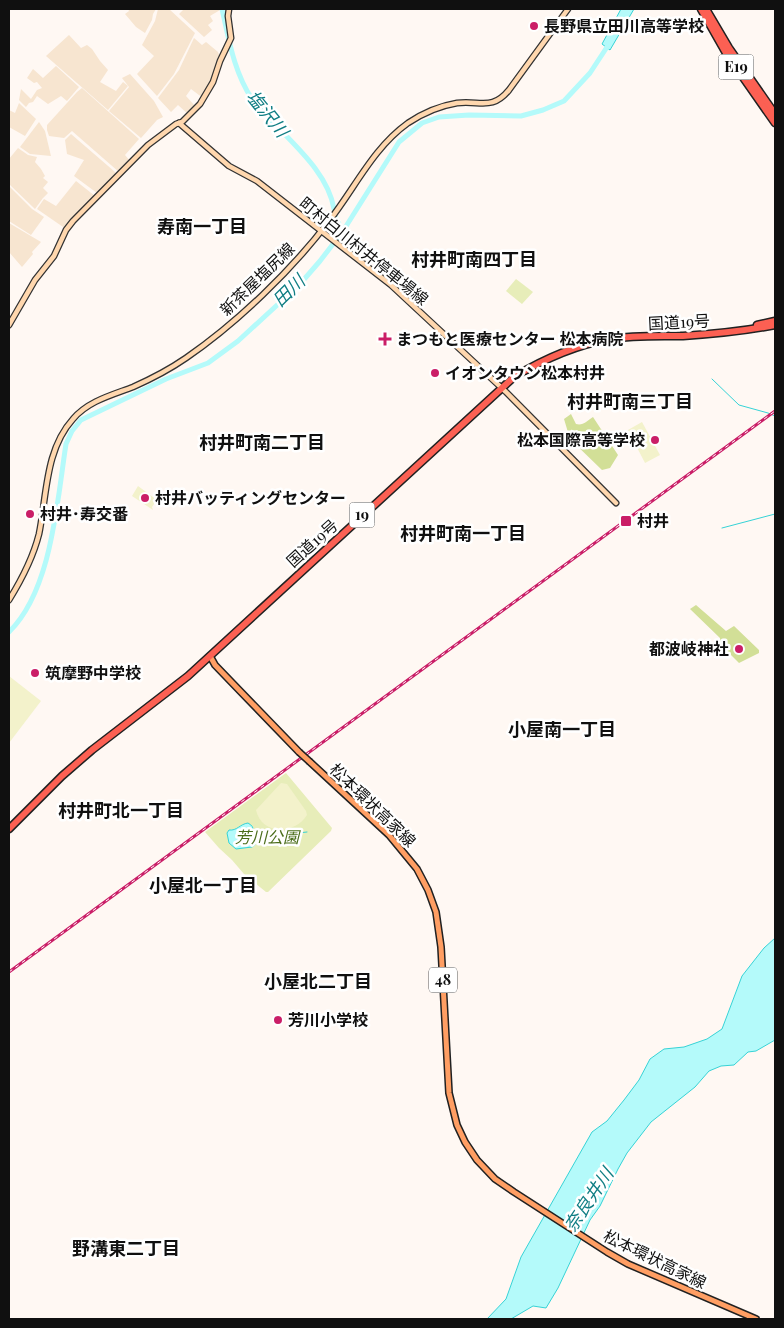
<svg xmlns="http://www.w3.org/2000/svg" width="784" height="1328" font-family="'Playfair Display','Noto Sans JP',serif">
<rect width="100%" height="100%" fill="#fff8f3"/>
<g fill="#f7e5d0">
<path d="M128 9H156L153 14 152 20 145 33 136 27 125 14 129 11Z"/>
<path d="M158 9H169L195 33 174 74 157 96 137 74 154 56 142 45 155 21Z"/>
<path d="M184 9H220V10L210 16 213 21 208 25 212 30 204 37 179 14Z"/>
<path d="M69 35 81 48 87 45 92 49 100 61 108 70 100 82 116 91 123 82 128 86 108 110 46 56Z"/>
<path d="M194 38 202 45 206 42 218 52 220 57 211 83 203 98 191 89 186 96 195 106 188 114 178 105 171 112 158 98 179 70Z"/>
<path d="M56 66 79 87 67 101 61 96 48 104 37 96 33 102 29 103 26 107 19 100 21 89 31 99 37 90 42 88 37 82 34 83 27 78 33 69 43 78Z"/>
<path d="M130 74 154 101 163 117 157 120 141 138 109 111 129 87 122 78Z"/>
<path d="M82 88 139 139 125 155 130 161 119 172 72 131 64 138 49 136 47 130V125L77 92Z"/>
<path d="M19 103 36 119 25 136 9 127V110L15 113Z"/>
<path d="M39 122 45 131 51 156 30 154 20 147Z"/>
<path d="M71 134 115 172 116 174 97 193 74 176 84 160 67 154 65 140Z"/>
<path d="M18 148 28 155 37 157 35 162 41 169 45 176 43 178 48 182 43 188 48 193 43 198 27 183 43 198 35 209 9 184V159Z"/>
<path d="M76 181 95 196 66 229 37 209 44 199 56 206Z"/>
<path d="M9 186 32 209 44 217 31 235 9 221Z"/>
<path d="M9 223 41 242 32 252 33 254 22 267 9 252Z"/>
</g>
<g fill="#e7edb9">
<path d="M516 279 533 292 522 304 506 291Z"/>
<path d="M286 773 332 828 331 831 268 892H266L244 874 232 860 219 848 205 832Z"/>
</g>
<g fill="#d2df97">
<path d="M571 414 576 424C583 426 587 421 593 417L618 455 610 468 602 470 570 439 564 419Z"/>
<path d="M696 605 726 631 734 626 759 650V653L739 663 720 644V638L690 609Z"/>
</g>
<g fill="#f3f2cb">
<path d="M642 422 660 455 645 463 628 430Z"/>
<path d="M138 486 157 500 152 507 153 510 132 496Z"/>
<path d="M9 676 41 701 9 743Z"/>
<path d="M281 783 287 784 306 811 307 815C295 835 261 835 256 810Z"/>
</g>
<g fill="#b4fafa" stroke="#36d3d6">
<path d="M621 9H634L610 50 602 44Z"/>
<path d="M248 823C257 828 251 832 253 838 253 841 255 842 255 845L252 847 236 849 229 843 227 833 229 830C237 831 240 824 248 823Z"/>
<path d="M775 938V1040L756 1051 748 1052 734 1065 721 1066 709 1071 695 1087 651 1122 627 1153 618 1169 600 1206 590 1220 558 1288 546 1308 533 1306 511 1319H487L506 1299 521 1257 592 1132 607 1121 624 1100 639 1080 650 1059 664 1049 684 1047 707 1039 722 1029 742 976 764 948Z"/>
</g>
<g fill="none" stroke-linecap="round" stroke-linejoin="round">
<g stroke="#36d3d6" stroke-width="1">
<path d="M712 379 739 405 768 413 775 416"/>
<path d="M722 528 775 514"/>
<path d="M253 838 307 832"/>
</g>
<g stroke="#b4fafa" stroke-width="5">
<path d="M222 9C229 40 234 72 252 99 257 107 264 113 270 119 294 145 328 173 334 209"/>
<path d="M335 217 343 231"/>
<path d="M9 632C52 590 57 501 66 444L72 431 81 420 166 379 208 363 238 341 300 284 320 261 343 231 399 142 422 123 439 117 469 115 521 116 543 110 564 101 590 73 609 44"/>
</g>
<defs>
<g id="secondary">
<path d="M179 123 229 166 257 181 391 285 506 392 616 503"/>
<path d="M9 325 35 280 54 256 66 230 73 221 148 145 176 124 182 122 200 104 213 82 220 61 231 38 228 16 229 9"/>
<path d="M9 600C22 579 33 558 39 534 47 495 45 450 73 419 88 401 112 395 133 387 151 379 170 369 186 358 237 323 292 270 329 221 355 188 373 148 408 123 423 113 439 106 457 103 480 100 492 111 509 90L568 9"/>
</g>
<g id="primary">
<path d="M210 656 215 665 241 692 299 752"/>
<path d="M310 762 389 835 417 869 428 890 436 912 441 947 449 1093 457 1125 465 1142 477 1160 495 1179 514 1192 607 1252 628 1264 756 1319"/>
</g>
<g id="highway">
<path d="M701 9 726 53 775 123"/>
<path d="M706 9 729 48 775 114"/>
<path d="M757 325 775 321"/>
<path d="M9 829 62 776 92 750 188 676 514 377C544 359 575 345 610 339 634 335 659 336 683 336 714 334 745 331 775 325"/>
</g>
</defs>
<use href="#secondary" stroke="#323232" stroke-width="7"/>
<use href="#primary" stroke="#212121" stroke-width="8"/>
<use href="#highway" stroke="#212121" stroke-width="9"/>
<use href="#secondary" stroke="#ffd7ae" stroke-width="4.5"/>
<use href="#primary" stroke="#ff9e63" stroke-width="5"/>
<use href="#highway" stroke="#fc6053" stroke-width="6"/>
<defs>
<path id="rail" d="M9 972 775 411"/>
</defs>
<use href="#rail" stroke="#ca1e67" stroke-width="3"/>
<use href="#rail" stroke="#fff" stroke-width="1" stroke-dasharray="4" stroke-linecap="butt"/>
<defs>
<path id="primary-bridge" d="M299 752 310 762"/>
</defs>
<use href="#primary-bridge" stroke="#212121" stroke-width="8" stroke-linecap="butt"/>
<use href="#primary-bridge" stroke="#ff9e63" stroke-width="5"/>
</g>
<g fill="#ca1e67" stroke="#fff" stroke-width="2">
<circle cx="534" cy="26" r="5"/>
<path d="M382.5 331.5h5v5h5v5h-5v5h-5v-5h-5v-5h5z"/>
<circle cx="435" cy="373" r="5"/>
<circle cx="655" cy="440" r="5"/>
<circle cx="145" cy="498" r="5"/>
<circle cx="30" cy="514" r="5"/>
<rect x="620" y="515" width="12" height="12" rx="2.5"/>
<circle cx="739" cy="649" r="5"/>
<circle cx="35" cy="673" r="5"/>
<circle cx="278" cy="1020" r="5"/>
</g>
<g text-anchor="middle" stroke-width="5" stroke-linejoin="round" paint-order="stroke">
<g fill="#fff" stroke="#585858" stroke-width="1">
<rect x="718.5" y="54.5" width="35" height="25" rx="4"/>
<rect x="349.5" y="502.5" width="25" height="25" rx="4"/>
<rect x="429" y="967.5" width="28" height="25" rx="4"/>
</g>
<g font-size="15" font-weight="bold" fill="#101010">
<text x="736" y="72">E19</text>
<text x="362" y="520">19</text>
<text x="443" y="985">48</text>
</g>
<g font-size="16" font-weight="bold" fill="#101010" stroke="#fff" text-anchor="start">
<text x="544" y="32">長野県立田川高等学校</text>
<text x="396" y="345">まつもと医療センター 松本病院</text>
<text x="445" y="379">イオンタウン松本村井</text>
<text x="645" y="446" text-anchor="end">松本国際高等学校</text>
<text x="155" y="504">村井バッティングセンター</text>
<text x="40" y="520">村井･寿交番</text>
<text x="637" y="527">村井</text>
<text x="729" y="655" text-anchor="end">都波岐神社</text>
<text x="45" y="679">筑摩野中学校</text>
<text x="288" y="1026">芳川小学校</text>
</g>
<g font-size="16" fill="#101010" stroke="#fff">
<text transform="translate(364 251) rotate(39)" y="6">町村白川村井停車場線</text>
<text transform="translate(257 279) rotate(-44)" y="6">新茶屋塩尻線</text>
<text transform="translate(679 322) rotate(-3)" y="6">国道19号</text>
<text transform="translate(312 543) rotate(-42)" y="6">国道19号</text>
<text transform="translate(373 805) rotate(44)" y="6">松本環状高家線</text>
<text transform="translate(655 1259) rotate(26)" y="6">松本環状高家線</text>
</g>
<g font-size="16" font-style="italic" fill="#4b6d1b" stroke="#fff">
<text x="267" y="843">芳川公園</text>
</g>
<g font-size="18" font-style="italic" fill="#107e84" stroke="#fff">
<text transform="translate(267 114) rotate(51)" y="6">塩沢川</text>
<text transform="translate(289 291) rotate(-44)" y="6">田川</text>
<text transform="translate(589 1200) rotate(-56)" y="6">奈良井川</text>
</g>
<g font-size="18" font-weight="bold" fill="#101010" stroke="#fff">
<text x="202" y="233">寿南一丁目</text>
<text x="474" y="266">村井町南四丁目</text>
<text x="630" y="408">村井町南三丁目</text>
<text x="262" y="449">村井町南二丁目</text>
<text x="463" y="540">村井町南一丁目</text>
<text x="562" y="736">小屋南一丁目</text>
<text x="121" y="817">村井町北一丁目</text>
<text x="203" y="892">小屋北一丁目</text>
<text x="318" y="988">小屋北二丁目</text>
<text x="126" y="1255">野溝東二丁目</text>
</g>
</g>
<rect width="784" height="1328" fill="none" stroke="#101010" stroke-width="20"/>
</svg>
